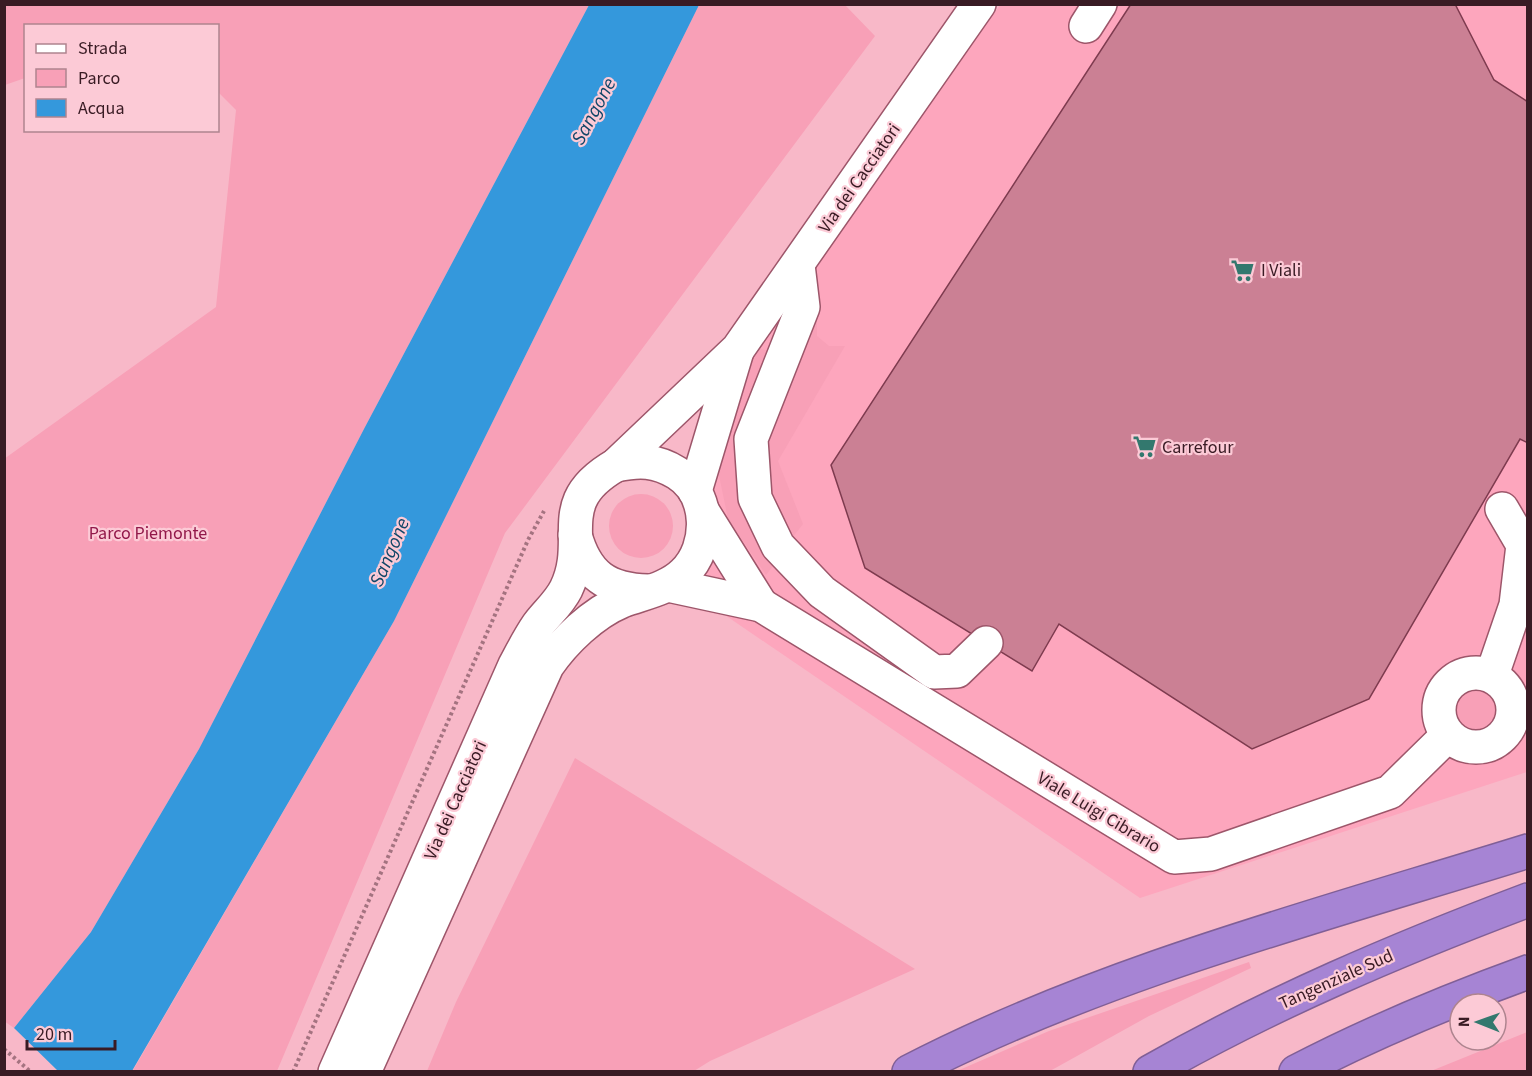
<svg xmlns="http://www.w3.org/2000/svg" width="1532" height="1076" font-family="'Source Sans 3',sans-serif">
<rect width="100%" height="100%" fill="#f8b8c8"/>
<path fill="#fda6bd" d="M1000 5H1527V772L1140 898 722 613 664 602 712 486 738 377Z"/>
<g fill="#f8a0b7">
<path d="M5 5H589L365 427 199 749 91 932 14 1028 4 1021V459L216 307 236 110 218 92V26H26L25 78 5 85Z"/>
<path d="M699 5H845L875 36 505 533 277 1071 132 1072 394 621Z"/>
<path d="M817 314V336L829 346H845L778 461 803 524 792 538 774 515 762 462 767 416Z"/>
<path d="M758 349 773 351 742 415 740 466 777 561 766 575 728 519 715 456 725 413Z"/>
<circle cx="641" cy="526" r="32"/>
<circle cx="1476" cy="709" r="29"/>
<path d="M575 758 915 969 710 1061 694 1071H427L456 1002Z"/>
<path d="M1249 962 1251 968 1149 1016 1050 1071H957L1049 1031Z"/>
<path d="M1527 1032V1071H1431Z"/>
</g>
<path fill="#3498dc" d="M589 5H699L394 621 132 1071H58L14 1028 91 932 199 749 365 427Z"/>
<path fill="#cb8094" stroke="#7e3b4f" stroke-width="1.5" d="M1131 4H1455L1494 80 1528 102V443L1520 439 1369 699 1252 749 1059 624 1032 671 865 568 831 465Z"/>
<g fill="none" stroke-linecap="round" stroke-linejoin="round">
<defs>
<g id="minor">
<path d="M1086 26 1100 4"/>
<path d="M798 265 803 307 751 439 755 498 778 546 822 592 934 672 957 671 986 643"/>
<path d="M695 491 737 351"/>
<path d="M703 512 761 605"/>
<path d="M575 535C586 575 607 590 648 591"/>
<path d="M668 585 761 605 1174 857 1211 854 1390 792 1448 735"/>
<circle cx="1476" cy="710" r="37"/>
<path d="M1492 675 1516 605 1523 545 1502 509"/>
<path d="M335 1072 515 665C522 652 529 638 538 625 547 613 559 603 566 589 591 537 550 503 616 465L738 349 979 4"/>
<path d="M364 1072 547 666C564 641 593 613 622 601 643 593 668 589 684 573 711 547 711 494 677 473 656 460 639 460 616 465"/>
</g>
<g id="highway">
<path d="M909 1072C1100 973 1322 915 1528 851"/>
<path d="M1150 1072C1271 1003 1398 949 1528 900"/>
<path d="M1296 1072C1371 1033 1448 1001 1528 972"/>
</g>
</defs>
<use href="#minor" stroke="#9d566a" stroke-width="36"/>
<use href="#highway" stroke="#805f96" stroke-width="36"/>
<g stroke="#a47380" stroke-width="4" stroke-dasharray="3 3" stroke-linecap="butt">
<path d="M4 1049 31 1072"/>
<path d="M293 1072 528 540 544 511"/>
</g>
<use href="#minor" stroke="#fff" stroke-width="33"/>
<use href="#highway" stroke="#a684d4" stroke-width="33"/>
</g>
<defs>
<symbol id="supermarket-bare" viewBox="-9 -9 18 18"><path d="M-6-5.5h2.5l.6 2H6L4.5 2H-2.5L-4.4-4H-6ZM-1.5 3.2a1.3 1.3 0 1 0 .1 0ZM3 3.2a1.3 1.3 0 1 0 .1 0Z" fill="#33786e" stroke="#fccad6" stroke-width="2.5" paint-order="stroke"/></symbol>
</defs>
<g fill-rule="evenodd">
<use href="#supermarket-bare" x="1226" y="254" width="33" height="33"/>
<use href="#supermarket-bare" x="1128" y="430" width="33" height="33"/>
</g>
<g text-anchor="middle" stroke-width="4.5" stroke-linejoin="round" paint-order="stroke">
<g font-size="18" fill="#391b24" stroke="#fccad6">
<text transform="translate(859 178) rotate(-55)" y="6">Via dei Cacciatori</text>
<text transform="translate(455 800) rotate(-66)" y="6">Via dei Cacciatori</text>
<text transform="translate(1099 812) rotate(31)" y="6">Viale Luigi Cibrario</text>
<text transform="translate(1336 979) rotate(-24)" y="6">Tangenziale Sud</text>
</g>
<g font-size="18" fill="#391b24" stroke="#fccad6" text-anchor="start">
<text x="1261" y="276">I Viali</text>
<text x="1162" y="453">Carrefour</text>
</g>
<g font-size="18" fill="#92184a" stroke="#fccad6">
<text x="148" y="539">Parco Piemonte</text>
</g>
<g font-size="20" font-style="italic" fill="#114668" stroke="#fccad6">
<text transform="translate(593 111) rotate(-62)" y="7">Sangone</text>
<text transform="translate(389 552) rotate(-67)" y="7">Sangone</text>
</g>
</g>
<rect width="1532" height="1076" fill="none" stroke="#391b24" stroke-width="12"/>
<rect x="24" y="24" width="195" height="108" fill="#fccad6" stroke="#ae848f" stroke-width="1.5"/>
<rect x="36" y="44" width="30" height="9" fill="#ffffff" stroke="#ae848f" stroke-width="1.5"/>
<text x="78" y="54" font-size="18" fill="#391b24">Strada</text>
<rect x="36" y="69" width="30" height="18" fill="#f8a0b7" stroke="#ae848f" stroke-width="1.5"/>
<text x="78" y="84" font-size="18" fill="#391b24">Parco</text>
<rect x="36" y="99" width="30" height="18" fill="#3498dc" stroke="#ae848f" stroke-width="1.5"/>
<text x="78" y="114" font-size="18" fill="#391b24">Acqua</text>
<g transform="translate(1478 1022) rotate(271)"><circle r="28" fill="#fccad6" stroke="#ae848f" stroke-width="1.5"/>
<path d="M0-4.5L10 22L0 15L-10 22Z" fill="#33786e"/>
<text y="-9" font-size="16" font-weight="bold" text-anchor="middle" fill="#391b24">N</text>
</g>
<path d="M27 1040v9h88v-9" fill="none" stroke="#391b24" stroke-width="3"/>
<text x="36" y="1040" font-size="18" fill="#391b24" stroke="#fccad6" stroke-width="4.5" paint-order="stroke">20 m</text>
</svg>
